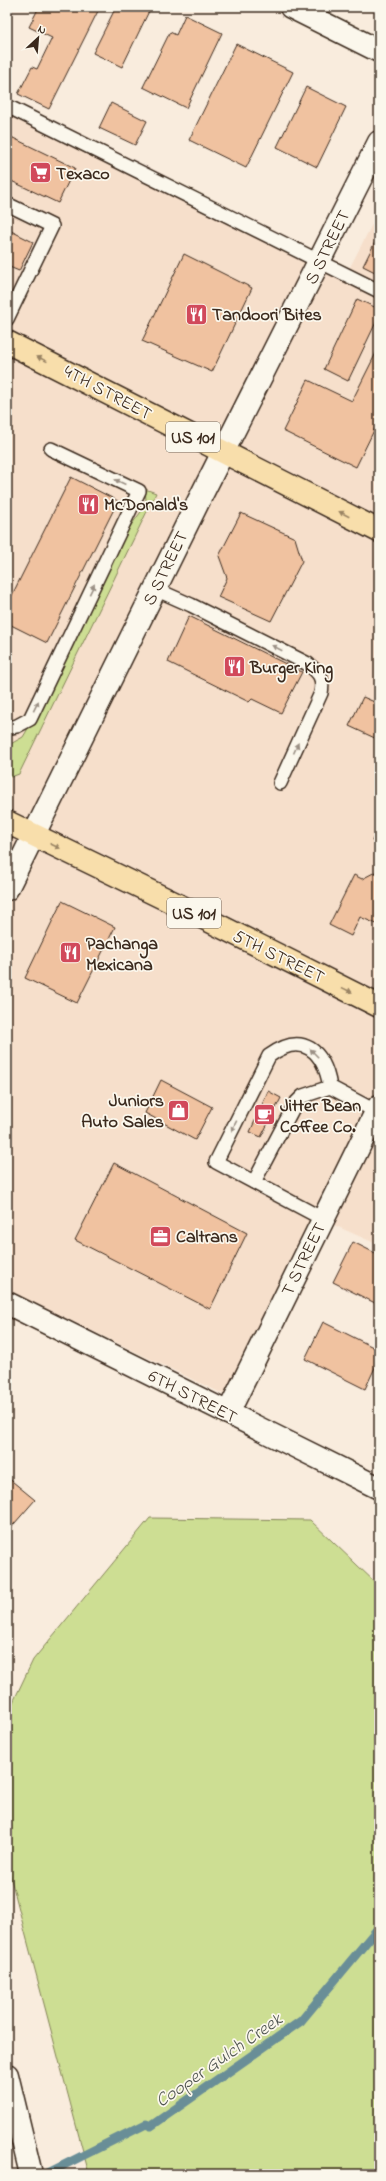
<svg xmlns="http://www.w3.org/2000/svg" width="386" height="2181" font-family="'Indie Flower',sans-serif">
<rect width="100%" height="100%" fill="#f9ecdd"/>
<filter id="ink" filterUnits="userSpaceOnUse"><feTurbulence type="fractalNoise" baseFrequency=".025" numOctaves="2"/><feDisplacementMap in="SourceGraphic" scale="8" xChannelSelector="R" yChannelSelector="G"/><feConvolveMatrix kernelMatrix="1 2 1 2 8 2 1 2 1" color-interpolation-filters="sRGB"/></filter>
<g filter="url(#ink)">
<path fill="#f6dfcb" d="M7 112 349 269 379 211V1245L334 1225 246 1405 7 1290Z"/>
<g fill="#cdde93" stroke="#848458">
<path d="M145 489 156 493 19 774 11 777 7 775V746L23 737 26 732 121 539 143 509 146 500Z"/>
<path d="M150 1518 310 1520 379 1586V2174H89L7 1864V1715L33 1660Z"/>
</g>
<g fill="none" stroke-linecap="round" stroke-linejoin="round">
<path stroke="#698e97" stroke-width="9" d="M46 2174 146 2124 151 2126 301 2021 379 1927"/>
</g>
<g fill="#f0c2a0" stroke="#3b2a1e">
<path d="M39 7H100L49 109 18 94 32 67 37 69 52 38 29 27Z"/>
<path d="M116 7H151L122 67 93 53Z"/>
<path d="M185 15 222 33 186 108 143 87 170 32 176 35Z"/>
<path d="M236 44 293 72 246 168 189 140Z"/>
<path d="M306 87 346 107 317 167 277 147Z"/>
<path d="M111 103 147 121 135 145 99 128Z"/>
<path d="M7 135 75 168 58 203 7 179Z"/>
<path d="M7 229 33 242 19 271 7 266Z"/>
<path d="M379 234V274L363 266Z"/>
<path d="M184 254 252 288 212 372 142 341Z"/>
<path d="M357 299 379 309V316L348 381 324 369Z"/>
<path d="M379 347V420L356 467 283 431 308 380 352 401Z"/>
<path d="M71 477 118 501 47 643 7 623V605Z"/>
<path d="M241 513 295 538 302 561 271 621 218 597 227 578 219 556Z"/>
<path d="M189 616 302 672 281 713 252 699 249 702 168 662Z"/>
<path d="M363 697 379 704V740L349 726Z"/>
<path d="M379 825V844L372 841Z"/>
<path d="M379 870V925L360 917 351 936 329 925 354 875 362 879Z"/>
<path d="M62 901 115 927 77 1003 25 978Z"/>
<path d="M161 1080 212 1107 195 1140 145 1113Z"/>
<path d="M268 1091 281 1098 261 1137 250 1132Z"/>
<path d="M114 1163 247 1233 210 1309 75 1240Z"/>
<path d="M353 1242 379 1255V1305L333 1282Z"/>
<path d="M323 1322 379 1350V1359L365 1389 305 1359Z"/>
<path d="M7 1477 35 1500 7 1532Z"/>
</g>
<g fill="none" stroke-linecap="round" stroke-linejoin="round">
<defs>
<g id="lane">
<path d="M7 106 379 291"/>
<path d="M7 204 52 226 7 319"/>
<path d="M155 589 191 605 308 664C319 673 324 677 321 693L280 783"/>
<path d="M7 728 17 726 30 719 139 491 51 449"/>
<path d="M254 1182 295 1104 303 1096 330 1087 379 1113"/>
<path d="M323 1219 216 1162 269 1056C303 1031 324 1051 330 1087"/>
</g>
<g id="street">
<path d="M291 7 379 51"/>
<path d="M7 889 201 496 379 142"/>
<path d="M228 1413 379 1106"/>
</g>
<g id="secondary">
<path d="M7 1303 379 1488"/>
<path d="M7 2075 31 2174"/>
</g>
<g id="highway">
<path d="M7 342 379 531"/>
<path d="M7 822 178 905 379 1006"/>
</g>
</defs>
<use href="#lane" stroke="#3b2a1e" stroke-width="16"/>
<use href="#street" stroke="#3b2a1e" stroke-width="25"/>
<use href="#secondary" stroke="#3b2a1e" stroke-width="25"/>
<use href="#highway" stroke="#3b2a1e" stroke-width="25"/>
<use href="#lane" stroke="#fbf7ec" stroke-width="13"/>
<use href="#street" stroke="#fbf7ec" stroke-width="22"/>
<use href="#secondary" stroke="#fbf7ec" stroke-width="22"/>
<use href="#highway" stroke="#f8deab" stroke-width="22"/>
</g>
<defs><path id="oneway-solid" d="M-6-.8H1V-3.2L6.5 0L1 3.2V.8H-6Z"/></defs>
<g fill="#9a8464">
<use href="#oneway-solid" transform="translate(42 359) rotate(-154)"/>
<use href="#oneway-solid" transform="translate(344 514) rotate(-153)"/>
<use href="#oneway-solid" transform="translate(55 846) rotate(25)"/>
<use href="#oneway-solid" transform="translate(347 990) rotate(26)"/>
</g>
<g fill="#9b9085">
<use href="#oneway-solid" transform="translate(120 482) rotate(-155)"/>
<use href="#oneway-solid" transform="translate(92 589) rotate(-64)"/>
<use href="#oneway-solid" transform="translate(277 648) rotate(-153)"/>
<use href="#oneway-solid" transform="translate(36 706) rotate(-64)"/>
<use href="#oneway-solid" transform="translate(296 748) rotate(-66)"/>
<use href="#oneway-solid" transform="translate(314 1053) rotate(-134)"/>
<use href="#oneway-solid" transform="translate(234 1126) rotate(117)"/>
</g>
</g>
<defs>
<symbol id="supermarket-square" viewBox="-11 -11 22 22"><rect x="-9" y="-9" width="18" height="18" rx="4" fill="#d1495b" stroke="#fbf7ec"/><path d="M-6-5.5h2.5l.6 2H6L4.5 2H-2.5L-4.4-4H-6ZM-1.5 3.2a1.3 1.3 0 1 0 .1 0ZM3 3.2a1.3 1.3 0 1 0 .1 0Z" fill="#fff"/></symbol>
<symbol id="restaurant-square" viewBox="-11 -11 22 22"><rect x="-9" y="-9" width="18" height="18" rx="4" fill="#d1495b" stroke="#fbf7ec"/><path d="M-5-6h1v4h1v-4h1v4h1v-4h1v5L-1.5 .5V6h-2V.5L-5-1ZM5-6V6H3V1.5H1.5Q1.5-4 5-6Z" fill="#fff"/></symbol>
<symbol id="shop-square" viewBox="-11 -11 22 22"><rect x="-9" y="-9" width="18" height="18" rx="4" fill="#d1495b" stroke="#fbf7ec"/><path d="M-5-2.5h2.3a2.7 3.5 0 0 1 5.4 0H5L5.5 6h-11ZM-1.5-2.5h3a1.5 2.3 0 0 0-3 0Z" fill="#fff"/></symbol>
<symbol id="cafe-square" viewBox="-11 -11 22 22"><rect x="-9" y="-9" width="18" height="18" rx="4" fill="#d1495b" stroke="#fbf7ec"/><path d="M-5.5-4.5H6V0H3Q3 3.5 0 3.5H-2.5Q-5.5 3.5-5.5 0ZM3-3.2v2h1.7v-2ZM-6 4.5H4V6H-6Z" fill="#fff"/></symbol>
<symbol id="office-square" viewBox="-11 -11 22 22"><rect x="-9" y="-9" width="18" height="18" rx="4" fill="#d1495b" stroke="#fbf7ec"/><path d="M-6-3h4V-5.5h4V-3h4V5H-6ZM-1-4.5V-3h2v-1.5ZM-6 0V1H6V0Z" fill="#fff"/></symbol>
</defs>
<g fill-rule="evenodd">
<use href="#supermarket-square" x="28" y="160" width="25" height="25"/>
<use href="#restaurant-square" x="184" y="302" width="25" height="25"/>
<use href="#restaurant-square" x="76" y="492" width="25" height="25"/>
<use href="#restaurant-square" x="222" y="654" width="25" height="25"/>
<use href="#restaurant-square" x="58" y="940" width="25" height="25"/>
<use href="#shop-square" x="166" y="1098" width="25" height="25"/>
<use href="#cafe-square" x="252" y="1102" width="25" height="25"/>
<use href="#office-square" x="148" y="1224" width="25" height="25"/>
</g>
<g text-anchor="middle" stroke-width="3.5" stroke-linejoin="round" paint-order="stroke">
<g fill="#fbf7ec" stroke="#75685c" stroke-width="1">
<rect x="166" y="422" width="54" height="30" rx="3"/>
<rect x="167" y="898" width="54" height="30" rx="3"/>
</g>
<g font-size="17" font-weight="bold" fill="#3b2a1e">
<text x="193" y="443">US 101</text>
<text x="194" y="919">US 101</text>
</g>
<g font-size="18" font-weight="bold" fill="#3b2a1e" stroke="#fbf7ec" text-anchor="start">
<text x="56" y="179">Texaco</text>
<text x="212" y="320">Tandoori Bites</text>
<text x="104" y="510">McDonald's</text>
<text x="250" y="673">Burger King</text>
<text x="86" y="949">Pachanga<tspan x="86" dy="21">Mexicana</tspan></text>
<text x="164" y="1106" text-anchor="end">Juniors<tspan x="164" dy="21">Auto Sales</tspan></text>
<text x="280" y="1111">Jitter Bean<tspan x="280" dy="21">Coffee Co.</tspan></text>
<text x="176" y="1242">Caltrans</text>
</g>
<g font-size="18" fill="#3b2a1e" stroke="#fbf7ec">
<text transform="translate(327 247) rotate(-64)" y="6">S STREET</text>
<text transform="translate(108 392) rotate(28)" y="6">4TH STREET</text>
<text transform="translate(165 568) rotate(-64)" y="6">S STREET</text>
<text transform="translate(279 956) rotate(26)" y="6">5TH STREET</text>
<text transform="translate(303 1259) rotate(-64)" y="6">T STREET</text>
<text transform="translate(193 1396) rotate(27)" y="6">6TH STREET</text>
</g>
<g font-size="19" font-style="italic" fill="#4e5450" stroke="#fbf7ec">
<text transform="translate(218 2059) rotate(-35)" y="7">Cooper Gulch Creek</text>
</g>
</g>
<rect width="386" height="2181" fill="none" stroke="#fbf7ec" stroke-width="24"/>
<rect x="12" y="12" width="362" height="2157" fill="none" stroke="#3b2a1e" stroke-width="1.5" filter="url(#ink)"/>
<g transform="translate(38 38) rotate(26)" stroke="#fbf7ec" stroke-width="3" paint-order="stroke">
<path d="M0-3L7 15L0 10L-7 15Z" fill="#3b2a1e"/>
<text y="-6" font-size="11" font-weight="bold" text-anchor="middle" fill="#3b2a1e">N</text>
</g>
</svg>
